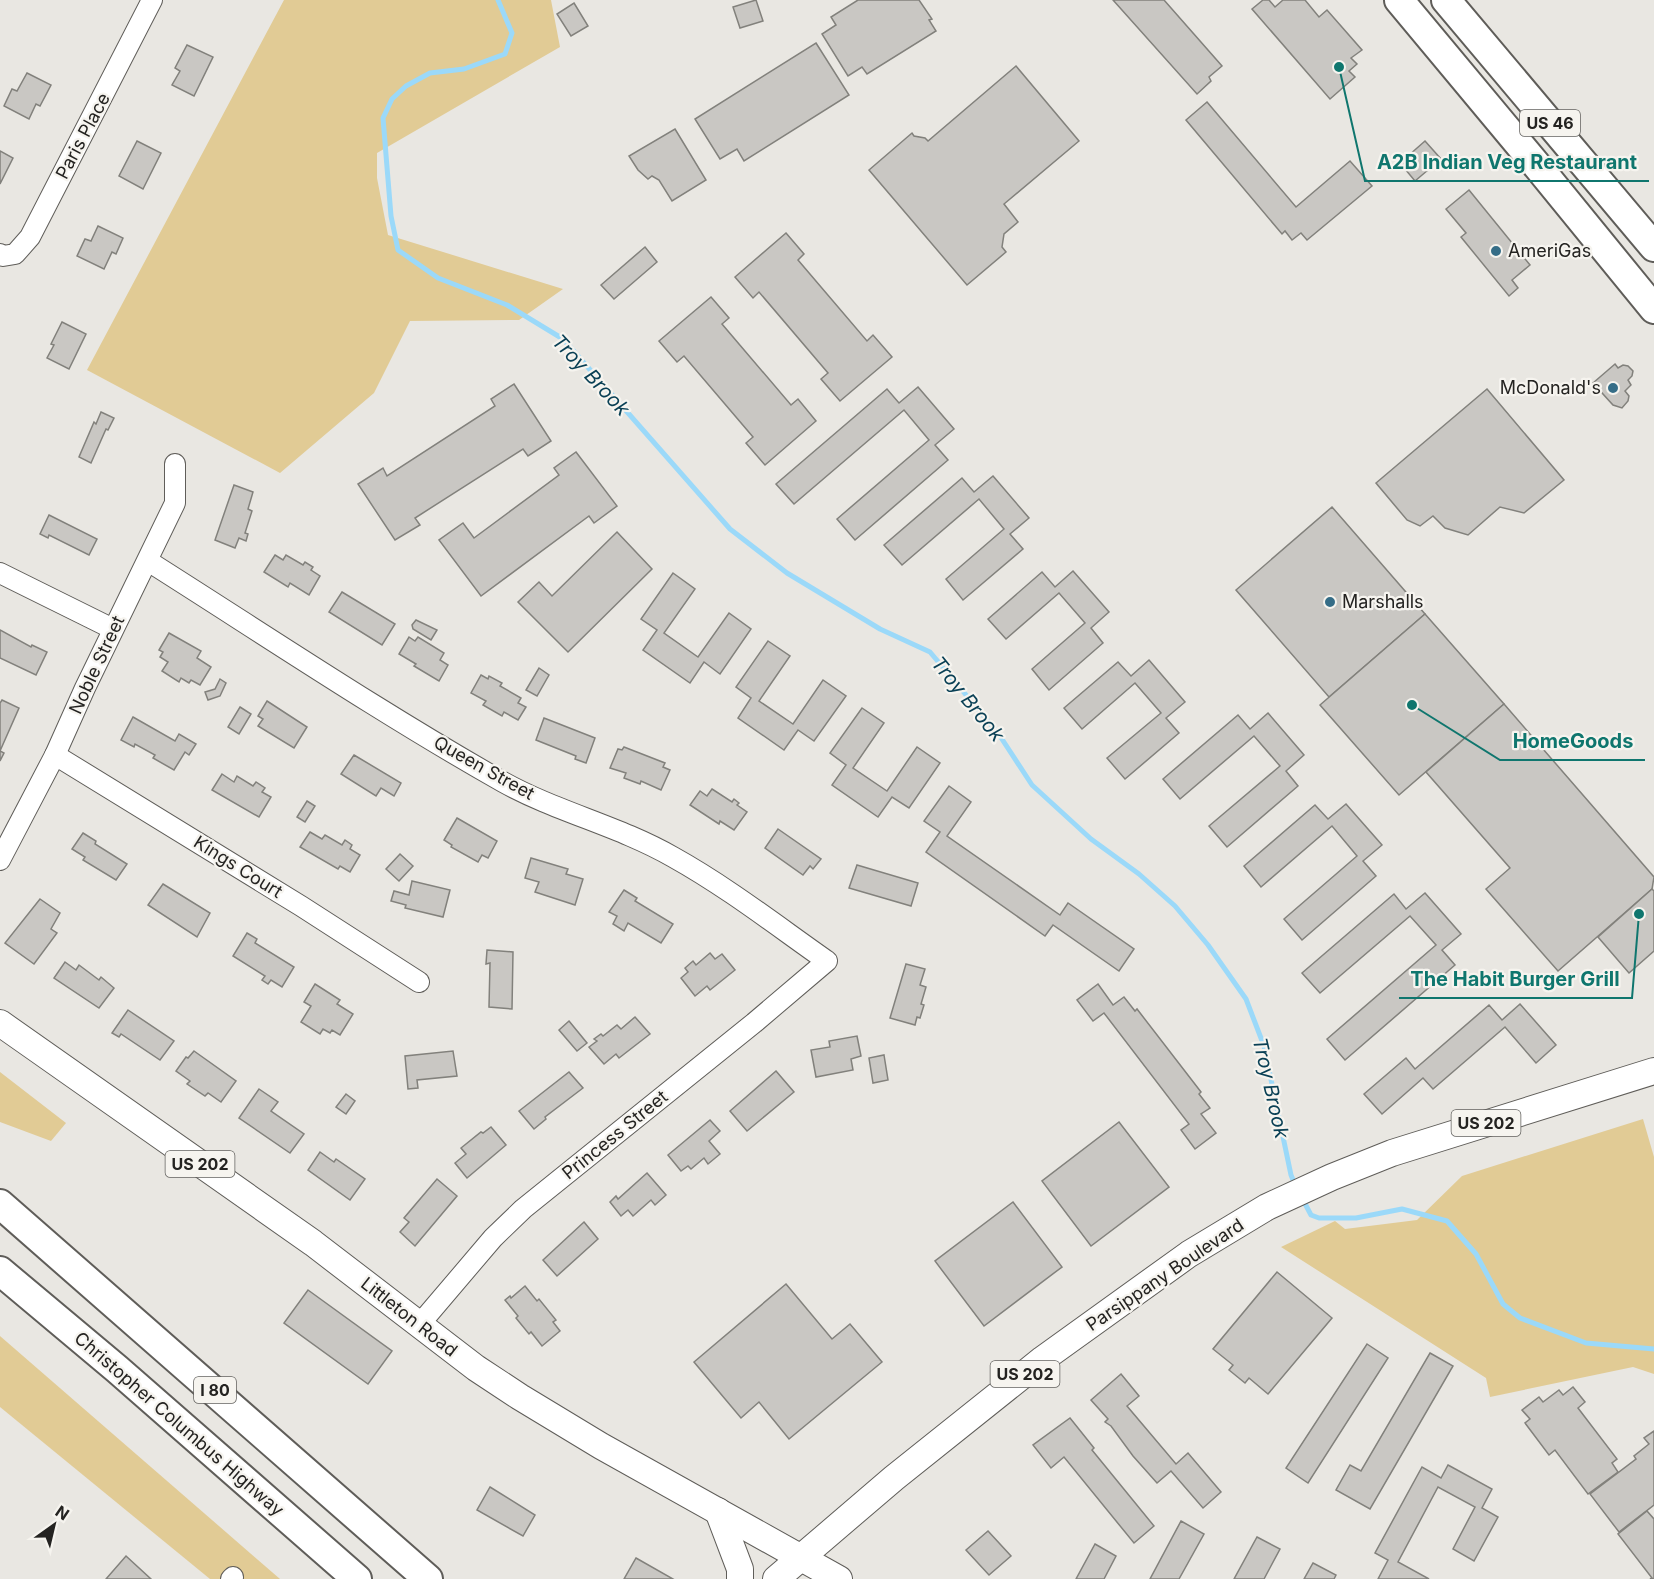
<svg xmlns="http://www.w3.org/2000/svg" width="1654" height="1579" font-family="Inter,sans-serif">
<rect width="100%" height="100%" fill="#e9e7e2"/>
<g fill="#e1cb95">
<path d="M284 0H551L560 47 377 153V178L388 235 563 289 519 320 410 321 374 393 280 473 87 370Z"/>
<path d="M0 1072 66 1123 51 1141 0 1122Z"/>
<path d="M1643 1119 1654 1157V1374L1633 1367 1490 1397 1486 1378 1281 1247 1335 1221 1345 1229 1417 1220 1462 1176Z"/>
<path d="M0 1336 280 1579H210L0 1407Z"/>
</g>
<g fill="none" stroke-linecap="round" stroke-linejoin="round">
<g stroke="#9bd9f9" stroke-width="5">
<path d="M498 0 512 33 505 54 464 69 430 73 406 86 392 99 383 118 391 216 398 250 438 278 507 305 563 339 730 529 787 573 880 629 930 652 998 733 1032 785 1091 839 1139 874 1175 906 1208 945 1246 999 1264 1046 1291 1175 1296 1187"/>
<path d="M1302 1198 1311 1215 1319 1218H1356L1402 1209 1447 1221 1476 1254 1503 1304 1520 1318 1586 1343 1654 1349"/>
</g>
</g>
<g fill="#c9c7c3" stroke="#82817c" stroke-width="1.5">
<path d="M756 0 763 21 740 28 733 7Z"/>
<path d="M858 0H919L932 19 929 20 936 31 867 74 862 67 848 76 822 34 836 25 831 17Z"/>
<path d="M1113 0H1164L1222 66 1209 77 1211 81 1197 94Z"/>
<path d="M1263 0H1269L1275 7 1283 0H1305L1319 17 1327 10 1362 50 1351 58 1357 64 1349 71 1355 77 1330 99 1252 9Z"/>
<path d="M574 3 588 26 571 36 557 14Z"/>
<path d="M816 43 849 95 744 161 737 149 720 159 695 119Z"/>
<path d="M187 45 213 57 194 96 172 85 180 71 175 68Z"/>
<path d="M1016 66 1079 141 1004 204 1018 222 1004 234 1002 247 1006 252 967 285 869 170 912 133 914 136 925 138 928 141Z"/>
<path d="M27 73 51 85 40 106 36 104 29 119 4 106 12 89 17 91Z"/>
<path d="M1207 102 1296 207 1350 161 1372 186 1307 240 1301 233 1292 240 1285 231 1282 234 1186 120Z"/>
<path d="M675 129 706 180 672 201 659 180 652 176 648 179 638 170 629 156Z"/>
<path d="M137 141 161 153 143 189 119 176Z"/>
<path d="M1425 141 1441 159 1415 181 1400 163Z"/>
<path d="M0 151 13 158 0 184Z"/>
<path d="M1469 190 1530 265 1512 280 1518 288 1509 296 1461 237 1466 233 1446 209Z"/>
<path d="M98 226 123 238 116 254 112 252 104 269 77 256 85 239 91 241Z"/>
<path d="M786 233 804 254 798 260 867 341 873 335 892 357 840 401 821 379 828 373 759 292 753 298 735 277Z"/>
<path d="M645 247 657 262 614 299 601 285Z"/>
<path d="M711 297 729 318 722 324 791 405 798 399 816 421 765 465 746 443 753 437 684 356 677 362 659 341Z"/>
<path d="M62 322 86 334 69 369 47 358 54 345 51 344Z"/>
<path d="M1615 364 1618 368 1623 365 1628 366 1633 371 1632 376 1628 380 1631 385 1625 391 1629 396 1628 401 1622 408 1613 405 1593 383Z"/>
<path d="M514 384 551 441 528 456 523 449 415 518 420 525 395 540 358 484 383 468 387 476 495 406 491 399Z"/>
<path d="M918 387 954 429 935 445 948 460 855 540 837 519 929 440 904 410 794 504 776 484 887 389 899 403Z"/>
<path d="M1487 389 1564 480 1524 513 1500 507 1468 535 1445 528 1433 516 1420 526 1407 520 1376 483Z"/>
<path d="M101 412 114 418 108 430 106 429 91 463 79 457 94 422 96 424Z"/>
<path d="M576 452 617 506 594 523 589 516 481 596 439 540 463 523 474 538 559 475 554 468Z"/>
<path d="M993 476 1029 518 1010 534 1023 549 963 600 946 579 1004 529 979 499 902 565 884 545 962 478 974 492Z"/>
<path d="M234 485 253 492 248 509 252 511 245 533 248 534 246 541 239 538 235 548 215 540Z"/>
<path d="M1332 507 1425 614 1329 697 1236 590Z"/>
<path d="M49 515 97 539 89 555 49 535 48 538 40 534Z"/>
<path d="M617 532 652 569 568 652 518 602 539 582 552 596Z"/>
<path d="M275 555 283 560 286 555 303 565 305 562 313 567 311 570 320 576 309 595 290 583 288 587 264 572Z"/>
<path d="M1073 571 1109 612 1091 628 1103 643 1049 690 1032 669 1085 623 1059 593 1006 639 988 619 1042 572 1055 587Z"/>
<path d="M673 573 695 589 664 633 698 657 729 613 751 629 720 674 704 662 690 683 643 650 657 630 641 619Z"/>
<path d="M342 592 395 624 382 645 329 612Z"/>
<path d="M1425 614 1504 704 1399 795 1320 705Z"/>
<path d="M416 620 437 630 431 640 413 629 412 625Z"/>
<path d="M0 630 31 647 32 645 47 652 36 675 0 658Z"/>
<path d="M169 633 201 651 197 658 211 667 200 685 191 680 189 683 181 678 179 682 162 671 168 662 160 657 163 652 159 650Z"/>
<path d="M409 637 415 641 418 637 444 653 440 660 448 665 439 681 414 666 416 664 399 654Z"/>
<path d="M768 641 790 656 759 701 793 724 823 680 846 696 814 741 798 730 784 750 738 718 751 698 736 687Z"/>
<path d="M1149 660 1185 702 1166 718 1179 733 1125 779 1107 758 1161 713 1135 683 1082 729 1064 708 1118 662 1131 676Z"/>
<path d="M539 668 549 675 537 696 526 690Z"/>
<path d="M481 675 488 679 489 676 502 683 500 686 521 698 518 703 526 707 518 720 504 712 502 716 483 705 486 701 471 693Z"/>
<path d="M220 679 226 683 220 696 208 700 205 692 215 689Z"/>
<path d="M2 700 19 708 0 751 4 753 0 761V703Z"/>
<path d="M267 701 307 727 294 748 258 726 263 719 258 716Z"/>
<path d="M1504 704 1654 877 1652 889 1558 971 1486 889 1510 868 1426 772Z"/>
<path d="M240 707 251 714 239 734 228 727Z"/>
<path d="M862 708 884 723 853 768 887 791 917 747 940 763 909 808 892 797 878 817 832 785 846 765 830 753Z"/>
<path d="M1268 713 1304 755 1286 771 1298 786 1227 847 1209 826 1280 766 1254 736 1180 799 1163 779 1238 715 1250 729Z"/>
<path d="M133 717 175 741 179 734 196 744 189 755 185 752 174 770 153 758 155 755 135 744 134 747 121 740Z"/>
<path d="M544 718 595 738 586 763 575 759 576 756 536 740Z"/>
<path d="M624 747 665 763 663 767 670 770 661 790 641 781 640 784 624 778 626 773 610 768 618 749 622 750Z"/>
<path d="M354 755 401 783 394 796 381 788 376 796 341 774Z"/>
<path d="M222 774 234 782 237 776 253 786 256 782 265 788 262 792 271 797 259 817 212 790Z"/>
<path d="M949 786 971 802 947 836 1060 915 1068 903 1134 949 1119 971 1053 925 1045 936 926 852 940 832 924 821Z"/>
<path d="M712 789 732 802 734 799 739 803 737 805 747 812 734 830 720 821 719 824 690 805 700 791 707 796Z"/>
<path d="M307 801 315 806 305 822 297 817Z"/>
<path d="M1346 804 1382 845 1363 861 1376 876 1302 940 1284 919 1357 856 1332 826 1261 887 1244 866 1315 805 1328 819Z"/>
<path d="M457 818 497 841 488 858 482 855 478 862 451 847 452 845 444 840Z"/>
<path d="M778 829 821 859 813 869 810 866 803 875 765 848Z"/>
<path d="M310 832 322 839 325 835 342 845 345 840 352 845 350 849 360 855 350 872 340 866 338 869 300 847Z"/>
<path d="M83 833 96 841 95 844 127 864 116 880 83 860 85 857 72 849Z"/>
<path d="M400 854 413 866 399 881 386 869Z"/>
<path d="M531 858 568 869 566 874 583 879 575 905 535 892 539 882 525 878Z"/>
<path d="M857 865 918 883 911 906 849 888Z"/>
<path d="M412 881 450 890 443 917 405 908 406 905 391 901 394 891 409 895Z"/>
<path d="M163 884 210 913 197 937 148 905Z"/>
<path d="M1652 889 1654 891V951L1629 973 1598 937Z"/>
<path d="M624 890 637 898 635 901 673 924 661 943 628 923 624 931 613 924 617 916 609 912Z"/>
<path d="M1425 893 1461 934 1442 950 1455 965 1345 1060 1327 1039 1436 945 1410 916 1320 993 1302 973 1394 894 1406 909Z"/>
<path d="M40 899 60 913 51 929 57 933 34 964 5 943Z"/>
<path d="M247 933 257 939 255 943 294 967 282 987 271 980 268 984 262 980 265 976 233 956Z"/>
<path d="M487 950 513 952 512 1009 489 1007 490 963 486 964Z"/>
<path d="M710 953 715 959 722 954 735 970 710 990 707 986 695 996 681 978 688 972 685 968 693 961 696 965Z"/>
<path d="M65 962 76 970 79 965 99 980 101 977 114 988 99 1008 54 978Z"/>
<path d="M906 964 925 969 920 985 926 987 921 1004 924 1005 920 1018 917 1017 915 1025 890 1018Z"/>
<path d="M315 984 340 1000 337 1004 353 1014 340 1035 332 1030 330 1033 323 1029 320 1034 301 1022 311 1006 304 1002Z"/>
<path d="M1098 984 1113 1005 1124 997 1135 1011 1137 1009 1201 1092 1199 1094 1210 1108 1201 1114 1216 1133 1195 1149 1181 1130 1189 1124 1104 1013 1093 1021 1077 1000Z"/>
<path d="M1520 1004 1556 1045 1536 1063 1505 1027 1433 1089 1423 1078 1382 1114 1364 1094 1406 1058 1415 1069 1489 1005 1502 1020Z"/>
<path d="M128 1010 174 1041 160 1060 121 1034 119 1037 112 1033Z"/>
<path d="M635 1017 650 1034 619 1058 616 1054 604 1064 589 1047 597 1041 594 1039 601 1034 603 1036 617 1025 621 1029Z"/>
<path d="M569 1021 587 1043 577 1051 559 1030Z"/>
<path d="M857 1036 861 1056 851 1059 853 1070 816 1077 811 1050 830 1047 829 1041Z"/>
<path d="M194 1051 236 1081 221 1102 208 1093 205 1096 187 1084 190 1081 176 1071 186 1057 188 1058Z"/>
<path d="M453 1051 457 1076 417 1080 418 1088 408 1089 405 1056Z"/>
<path d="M884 1055 888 1080 873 1083 869 1058Z"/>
<path d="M776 1071 794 1092 747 1131 730 1111Z"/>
<path d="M569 1072 583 1088 545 1117 546 1119 534 1129 519 1111Z"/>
<path d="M259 1089 278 1102 271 1111 304 1134 290 1153 239 1118Z"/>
<path d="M346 1094 355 1101 346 1114 336 1107Z"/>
<path d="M710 1120 720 1131 709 1141 720 1154 708 1164 704 1158 691 1169 688 1166 681 1171 668 1155Z"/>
<path d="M1119 1122 1169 1187 1091 1246 1042 1181Z"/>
<path d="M491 1127 506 1145 467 1178 455 1163 466 1154 461 1148 481 1132 483 1133Z"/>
<path d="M320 1152 334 1162 336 1159 365 1179 350 1200 308 1170Z"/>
<path d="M647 1173 666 1195 655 1205 651 1200 633 1216 628 1210 621 1216 610 1202 616 1196 618 1199Z"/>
<path d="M437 1179 457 1196 415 1246 400 1232 409 1222 404 1218Z"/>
<path d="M1013 1202 1062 1267 984 1326 935 1261Z"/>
<path d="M584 1222 598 1239 557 1276 543 1260Z"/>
<path d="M1277 1272 1332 1318 1268 1394 1249 1378 1245 1383 1229 1370 1233 1365 1213 1349Z"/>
<path d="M786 1284 832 1339 850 1324 882 1362 789 1439 759 1402 741 1418 694 1362Z"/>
<path d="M525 1286 537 1301 539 1299 556 1320 553 1322 560 1331 542 1346 531 1332 529 1334 516 1318 518 1316 505 1300 510 1296 511 1298Z"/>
<path d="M308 1290 392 1351 368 1384 284 1323Z"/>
<path d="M1367 1344 1388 1358 1308 1483 1286 1468Z"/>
<path d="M1430 1353 1453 1366 1370 1509 1336 1490 1350 1465 1361 1471Z"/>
<path d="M1121 1374 1139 1396 1127 1406 1176 1464 1188 1453 1221 1492 1203 1508 1171 1471 1157 1483 1133 1456 1111 1426 1105 1422 1108 1419 1091 1400Z"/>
<path d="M1573 1387 1585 1402 1578 1408 1617 1459 1612 1463 1618 1472 1588 1494 1555 1450 1549 1455 1525 1423 1530 1419 1522 1410 1539 1397 1543 1402 1559 1390 1563 1395Z"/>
<path d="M1070 1418 1094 1448 1092 1450 1154 1526 1134 1543 1064 1457 1051 1468 1033 1445Z"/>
<path d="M1654 1431V1505L1619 1532 1590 1494 1636 1459 1634 1456 1649 1444 1644 1438Z"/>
<path d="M1448 1465 1492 1489 1482 1508 1498 1517 1474 1561 1453 1549 1475 1507 1438 1487 1398 1562 1429 1579H1378L1388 1560 1375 1553 1422 1467 1441 1478Z"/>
<path d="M490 1487 535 1515 523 1536 477 1510Z"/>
<path d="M1647 1511 1654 1519V1579H1650L1652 1578 1618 1534Z"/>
<path d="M1181 1521 1204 1534 1179 1579H1150Z"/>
<path d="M988 1531 1011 1556 989 1575 966 1550Z"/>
<path d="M1257 1537 1280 1549 1264 1579H1234Z"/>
<path d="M1095 1544 1116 1556 1104 1579H1076Z"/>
<path d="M126 1556 151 1579H106Z"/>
<path d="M636 1558 673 1579H624Z"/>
<path d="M1313 1563 1336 1575 1334 1579H1304Z"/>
</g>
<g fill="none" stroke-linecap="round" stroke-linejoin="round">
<defs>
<g id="minor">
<path d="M0 254 3 256 15 254 30 237 152 0"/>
<path d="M148 561C265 635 381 713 503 782 557 812 619 826 673 857 727 887 777 926 827 961L754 1023 523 1209 493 1238 419 1325"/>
<path d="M0 573 113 629"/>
<path d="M55 755 301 906 419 982"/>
<path d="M0 860 55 755 85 688 175 503V464"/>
<path d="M231 1579 233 1577"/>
</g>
<g id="major">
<path d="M0 1023 313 1243 476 1368 520 1397 601 1446 839 1579"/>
<path d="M718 1511 740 1569V1579"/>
<path d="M776 1579 894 1478 1043 1359 1189 1254 1267 1207 1332 1177 1392 1153 1654 1071"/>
</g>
<g id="highway">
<path d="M1399 0 1539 168 1654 309"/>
<path d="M1446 0 1654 247"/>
<path d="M0 1204 428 1579"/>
<path d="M0 1271 117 1369 357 1579"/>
</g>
</defs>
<use href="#minor" stroke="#5f5d59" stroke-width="22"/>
<use href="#major" stroke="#5f5d59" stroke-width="28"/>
<use href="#highway" stroke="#5f5d59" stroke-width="32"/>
<use href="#minor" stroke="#fff" stroke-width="20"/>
<use href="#major" stroke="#fff" stroke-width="26"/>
<use href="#highway" stroke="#fff" stroke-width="28"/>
</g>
<g fill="#356d87" stroke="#f6f4ef" stroke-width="2">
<circle cx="1496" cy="251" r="6"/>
<circle cx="1613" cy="388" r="6"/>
<circle cx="1330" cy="602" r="6"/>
</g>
<g text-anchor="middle" stroke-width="4.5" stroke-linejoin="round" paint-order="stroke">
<g fill="#f6f4ef" stroke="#63625f" stroke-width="1.5">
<rect x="1520" y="110" width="60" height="26" rx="4.5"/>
<rect x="1451.5" y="1110" width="69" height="26" rx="4.5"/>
<rect x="165.5" y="1151" width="69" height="26" rx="4.5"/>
<rect x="990.5" y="1361" width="69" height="26" rx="4.5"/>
<rect x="194" y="1377" width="42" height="26" rx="4.5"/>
</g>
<g font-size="16" font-weight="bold" fill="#242321">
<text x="1550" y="129">US 46</text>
<text x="1486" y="1129">US 202</text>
<text x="200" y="1170">US 202</text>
<text x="1025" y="1380">US 202</text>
<text x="215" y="1396">I 80</text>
</g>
<g font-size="18" fill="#242321" stroke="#f6f4ef">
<text transform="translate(83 136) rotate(-62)" y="6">Paris Place</text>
<text transform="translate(97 665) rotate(-65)" y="6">Noble Street</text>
<text transform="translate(484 768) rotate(29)" y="6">Queen Street</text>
<text transform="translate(238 867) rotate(32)" y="6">Kings Court</text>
<text transform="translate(615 1135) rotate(-39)" y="6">Princess Street</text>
<text transform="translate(1165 1275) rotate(-34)" y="6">Parsippany Boulevard</text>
<text transform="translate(409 1317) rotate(38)" y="6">Littleton Road</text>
<text transform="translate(179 1424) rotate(41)" y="6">Christopher Columbus Highway</text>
</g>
<g font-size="18" fill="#242321" stroke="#f6f4ef" text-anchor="start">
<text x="1508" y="257">AmeriGas</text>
<text x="1601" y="394" text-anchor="end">McDonald's</text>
<text x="1342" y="608">Marshalls</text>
</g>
<g font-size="20" font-style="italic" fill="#0a4055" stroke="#f6f4ef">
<text transform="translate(591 375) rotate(47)" y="7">Troy Brook</text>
<text transform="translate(968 699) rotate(51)" y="7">Troy Brook</text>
<text transform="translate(1271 1088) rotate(77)" y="7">Troy Brook</text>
</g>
</g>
<path fill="none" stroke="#0f766e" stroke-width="2" d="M1339 67L1365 181H1649M1412 705L1500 760H1645M1639 914L1632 998H1399"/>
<g fill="#0f766e" stroke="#f6f4ef" stroke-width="2">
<circle cx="1339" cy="67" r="6"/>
<circle cx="1412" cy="705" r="6"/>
<circle cx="1639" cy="914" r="6"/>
</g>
<g font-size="20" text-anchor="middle" font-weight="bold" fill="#0f766e" stroke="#f6f4ef" stroke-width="4.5" stroke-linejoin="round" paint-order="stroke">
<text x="1507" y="169">A2B Indian Veg Restaurant</text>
<text x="1573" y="748">HomeGoods</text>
<text x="1515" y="986">The Habit Burger Grill</text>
</g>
<g transform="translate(54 1525) rotate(34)" stroke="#f6f4ef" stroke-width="4.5" paint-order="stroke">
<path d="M0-4.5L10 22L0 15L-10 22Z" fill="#242321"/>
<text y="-9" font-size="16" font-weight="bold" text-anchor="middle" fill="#242321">N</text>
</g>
</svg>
